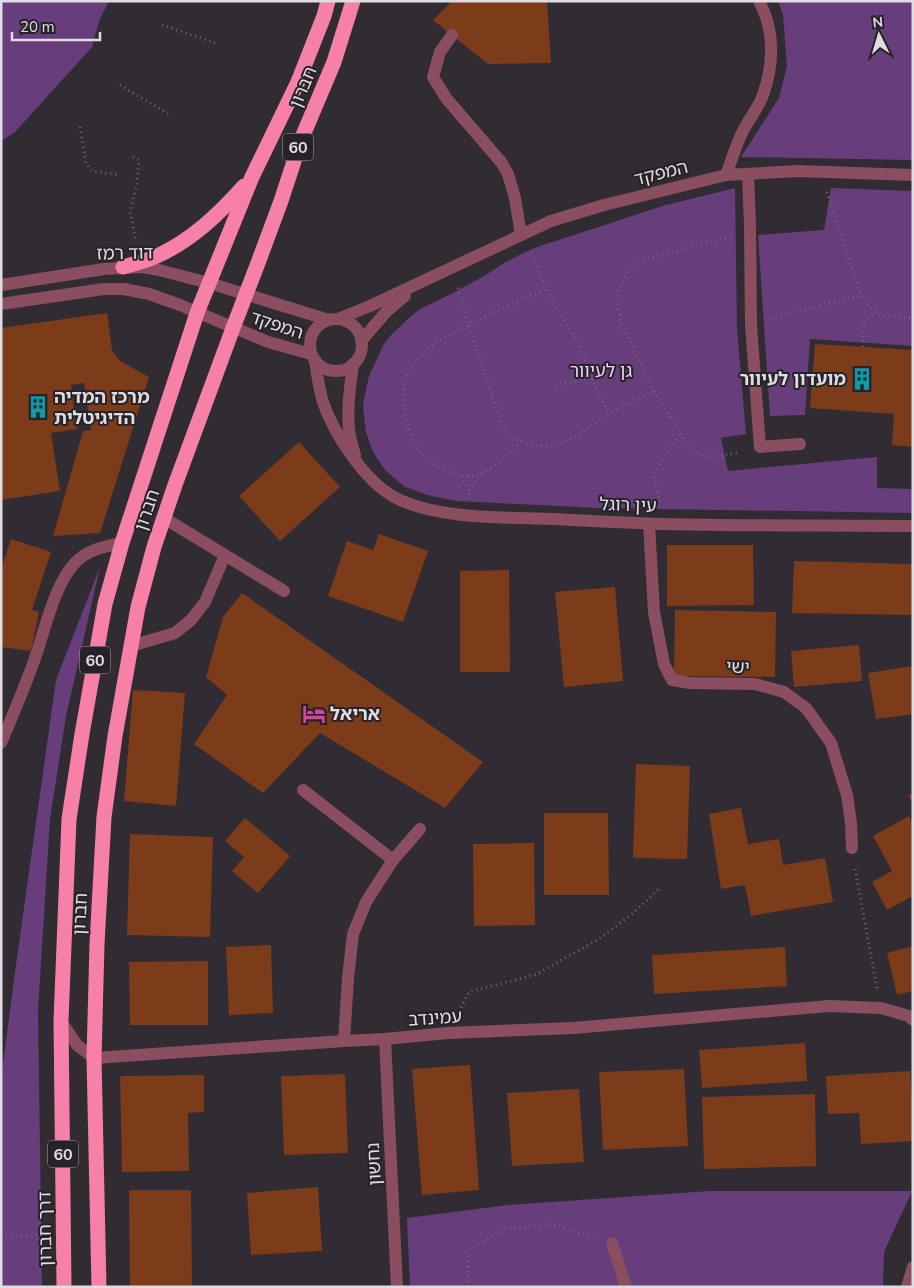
<svg xmlns="http://www.w3.org/2000/svg" width="914" height="1288" font-family="'Nunito Sans','Noto Sans Hebrew',sans-serif">
<rect width="100%" height="100%" fill="#312c33"/>
<g fill="#683d7b">
<path d="M1 1H109L99 21 92 47 15 132 1 141Z"/>
<path d="M778 1H913V160L741 157 779 98 787 66 783 15Z"/>
<path d="M735 188 737 329 746 434 721 438 728 471 877 457V488L913 489V513L599 508 456 501 427 495 405 487 385 470 373 452 366 432 363 407 364 399 369 376 384 344 392 334 410 317 420 309 449 295 486 275 504 263 525 252 543 245 666 205Z"/>
<path d="M831 188 913 191V346L810 339 805 415 770 416 758 235 824 230Z"/>
<path d="M100 567 66 716 50 819 38 1010 42 1287H1V1079L15 972 56 680Z"/>
<path d="M710 1191H912L884 1252 883 1287H410L407 1218 508 1205Z"/>
</g>
<g fill="#7c3b19">
<path d="M452 1H547L551 63 488 64 433 20Z"/>
<path d="M107 313 112 350 120 361 149 377 100 533 53 536 83 431 91 430 84 383 71 385 77 429 51 433 60 491 1 500V328Z"/>
<path d="M815 344 913 350V447L892 445 894 414 810 408Z"/>
<path d="M299 442 340 487 280 541 239 496Z"/>
<path d="M379 534 428 551 403 622 328 596 347 541 373 550Z"/>
<path d="M11 539 51 552 32 610 39 612 31 651 1 647V569Z"/>
<path d="M667 545H753L754 605 667 606Z"/>
<path d="M794 561 913 564V615L792 613Z"/>
<path d="M509 570 510 672H460V571Z"/>
<path d="M615 587 623 681 564 687 555 592Z"/>
<path d="M242 593 483 762 445 808 320 733 263 793 194 744 227 695 206 677 223 617Z"/>
<path d="M675 610 776 612 775 677 674 676Z"/>
<path d="M859 645 862 681 794 687 791 651Z"/>
<path d="M913 666V714L876 719 868 673Z"/>
<path d="M133 690 185 693 176 806 124 801Z"/>
<path d="M636 764 690 766 687 859 633 858Z"/>
<path d="M913 793V804L908 796Z"/>
<path d="M741 808 748 844 779 839 783 865 825 858 833 902 751 916 745 885 721 889 709 814Z"/>
<path d="M544 813H608L609 895H544Z"/>
<path d="M909 816 913 823V896L887 910 872 882 892 871 873 836Z"/>
<path d="M245 818 290 856 258 893 232 871 244 857 225 841Z"/>
<path d="M130 834 213 837 210 937 127 935Z"/>
<path d="M534 843 535 925 474 926 473 844Z"/>
<path d="M271 945 273 1013 229 1015 226 947Z"/>
<path d="M913 946V991L897 995 887 953Z"/>
<path d="M785 947 787 986 654 994 652 955Z"/>
<path d="M208 961V1025H130L129 962Z"/>
<path d="M805 1043 807 1081 702 1088 699 1050Z"/>
<path d="M470 1065 479 1190 422 1195 412 1069Z"/>
<path d="M684 1069 688 1146 603 1150 599 1072Z"/>
<path d="M910 1071 913 1112V1141L861 1144 859 1113 828 1114 826 1076Z"/>
<path d="M345 1074 348 1153 284 1155 281 1076Z"/>
<path d="M204 1075V1112L188 1113 189 1171 122 1172 120 1076Z"/>
<path d="M579 1089 584 1162 512 1166 507 1093Z"/>
<path d="M815 1094 816 1166 704 1169 702 1097Z"/>
<path d="M318 1187 322 1251 251 1255 247 1193Z"/>
<path d="M129 1190H191L192 1286H130Z"/>
</g>
<g fill="none" stroke-linecap="round" stroke-linejoin="round">
<g stroke="#6c686e" stroke-width="3" stroke-dasharray="1 4" stroke-linecap="butt">
<path d="M162 25 215 43"/>
<path d="M120 85 170 115"/>
<path d="M80 127 86 163 92 171 119 175"/>
<path d="M133 157 139 160 137 183 130 212 136 241"/>
<path d="M827 192 861 296C875 318 889 316 913 318"/>
<path d="M731 237 702 244 647 259 627 273 616 296 622 325 654 391 686 442C702 462 717 457 740 452"/>
<path d="M531 253 546 289 581 349 597 391 609 414"/>
<path d="M458 288C467 321 478 353 489 386 494 401 498 419 508 432 519 446 541 448 558 444 578 439 592 423 610 413 624 405 639 399 654 391"/>
<path d="M771 319 808 308 861 296"/>
<path d="M863 347V324L876 312"/>
<path d="M555 385 593 378"/>
<path d="M521 441C507 455 492 473 472 476 453 478 424 460 414 444 412 440 411 434 409 429 404 410 399 388 409 370 428 336 510 306 546 289"/>
<path d="M461 476 470 492V495"/>
<path d="M470 491 481 473"/>
<path d="M660 502 653 474 680 432"/>
<path d="M855 869 877 988"/>
<path d="M459 1012 469 992 537 974 599 939 632 914 661 887"/>
<path d="M1 1235H40"/>
<path d="M469 1287 467 1250 506 1229 552 1224 593 1237"/>
</g>
<g stroke="#8a4e60" stroke-width="12">
<path d="M452 35 440 52 433 77 446 98 501 162 508 174 515 198 521 235"/>
<path d="M748 174 750 225 751 325 760 447 800 444"/>
<path d="M726 175C731 162 735 148 741 135 747 121 758 109 763 95 774 64 775 30 759 1"/>
<path d="M1 285 104 269 142 267 159 270 209 283 329 320"/>
<path d="M1 304 104 289H124L149 294 180 305 268 342 311 354"/>
<path d="M338 319 370 306 551 221 604 205 726 175 798 171 913 175"/>
<circle cx="336" cy="345" r="26"/>
<path d="M361 341 386 312 405 296"/>
<path d="M315 361C317 375 319 389 323 402 334 434 364 480 394 497 438 520 505 517 554 519 591 521 627 523 663 524 747 526 830 525 913 526"/>
<path d="M353 364C350 388 346 413 350 436 351 443 354 449 355 456"/>
<path d="M164 518 284 591"/>
<path d="M649 524 654 612 664 664 672 680 690 683 755 684 784 692 806 708 831 743 847 795 851 823 852 848"/>
<path d="M131 646 175 633 191 620 205 602 225 555"/>
<path d="M1 743C13 715 25 687 35 658 45 630 54 586 74 564 86 550 105 546 122 543"/>
<path d="M303 790 393 860"/>
<path d="M61 1021 77 1045 94 1058 344 1041 385 1039 448 1033 573 1028 829 1006 881 1008 909 1016 913 1020"/>
<path d="M385 1039 397 1287"/>
<path d="M344 1041 348 978 353 934 366 902 393 860 420 829"/>
<path d="M612 1243 626 1287"/>
<path d="M907 1287 913 1267"/>
</g>
<g stroke="#f780a6" stroke-width="15">
<path d="M123 267C134 264 146 261 157 256 192 240 219 214 244 186"/>
<path d="M64 1287 61 1021 69 819 82 734 105 604 122 543 197 313 252 177 298 82 324 16 328 1"/>
<path d="M99 1287 94 1058 97 944 104 817 115 736 138 607 154 547 175 485 233 328 258 263 281 201 301 140 334 62 353 1"/>
</g>
</g>
<defs>
<symbol id="building-bare" viewBox="-9 -9 18 18"><path d="M-4-6H4V6H1V3H-1V6H-4ZM-2.5-4.3h1.7v1.8h-1.7ZM.8-4.3h1.7v1.8H.8ZM-2.5-1h1.7V.8h-1.7ZM.8-1h1.7V.8H.8Z" fill="#0f9aa8" stroke="#272229" stroke-width="2.5" paint-order="stroke"/></symbol>
<symbol id="hotel-bare" viewBox="-9 -9 18 18"><path d="M-6-4.5h1.5V1H6V5H4.5V3h-9V5H-6ZM-4 0a1.8 1.8 0 1 1 3.6 0ZM.5 0V-2.5h3Q6-2.5 6 0Z" fill="#d1479c" stroke="#272229" stroke-width="2.5" paint-order="stroke"/></symbol>
</defs>
<g fill-rule="evenodd">
<use href="#building-bare" x="846" y="363" width="32" height="32"/>
<use href="#building-bare" x="22" y="391" width="32" height="32"/>
<use href="#hotel-bare" x="298" y="698" width="32" height="32"/>
</g>
<g text-anchor="middle" stroke-width="4" stroke-linejoin="round" paint-order="stroke">
<g fill="#272229" stroke="#a8a5aa" stroke-width="1">
<rect x="283" y="133.5" width="30" height="27" rx="4"/>
<rect x="80" y="646.5" width="30" height="27" rx="4"/>
<rect x="48" y="1140.5" width="30" height="27" rx="4"/>
</g>
<g font-size="16" font-weight="bold" fill="#e0dde2">
<text x="298" y="153">60</text>
<text x="95" y="666">60</text>
<text x="63" y="1160">60</text>
</g>
<g font-size="18" fill="#e0dde2" stroke="#272229">
<text transform="translate(303 87) rotate(-67)" y="6">חברון</text>
<text transform="translate(661 173) rotate(-14)" y="6">המפקד</text>
<text transform="translate(125 253) rotate(-1)" y="6">דוד רמז</text>
<text transform="translate(277 325) rotate(18)" y="6">המפקד</text>
<text transform="translate(628 505) rotate(2)" y="6">עין רוגל</text>
<text transform="translate(147 510) rotate(-71)" y="6">חברון</text>
<text transform="translate(738 667) rotate(2)" y="6">ישי</text>
<text transform="translate(80 914) rotate(-87)" y="6">חברון</text>
<text transform="translate(435 1018) rotate(-4)" y="6">עמינדב</text>
<text transform="translate(374 1164) rotate(-93)" y="6">נחשון</text>
<text transform="translate(45 1229) rotate(-91)" y="6">דרך חברון</text>
</g>
<g font-size="18" fill="#edd1fa" stroke="#272229">
<text x="601" y="377">גן לעיוור</text>
</g>
<g font-size="18" font-weight="bold" fill="#e0dde2" stroke="#272229" text-anchor="start">
<text x="846" y="385" text-anchor="end">מועדון לעיוור</text>
<text x="54" y="403">מרכז המדיה<tspan x="54" dy="21">הדיגיטלית</tspan></text>
<text x="330" y="720">אריאל</text>
</g>
</g>
<rect width="914" height="1288" fill="none" stroke="#e0dde2" stroke-width="5"/>
<g transform="translate(879 35) rotate(355)" stroke="#272229" stroke-width="4" paint-order="stroke">
<path d="M0-4L9 19L0 12L-9 19Z" fill="#e0dde2"/>
<text y="-8" font-size="14" font-weight="bold" text-anchor="middle" fill="#e0dde2">N</text>
</g>
<path d="M12 32v8h88v-8" fill="none" stroke="#e0dde2" stroke-width="2.5"/>
<text x="20" y="32" font-size="15" fill="#e0dde2" stroke="#272229" stroke-width="4" paint-order="stroke">20 m</text>
</svg>
